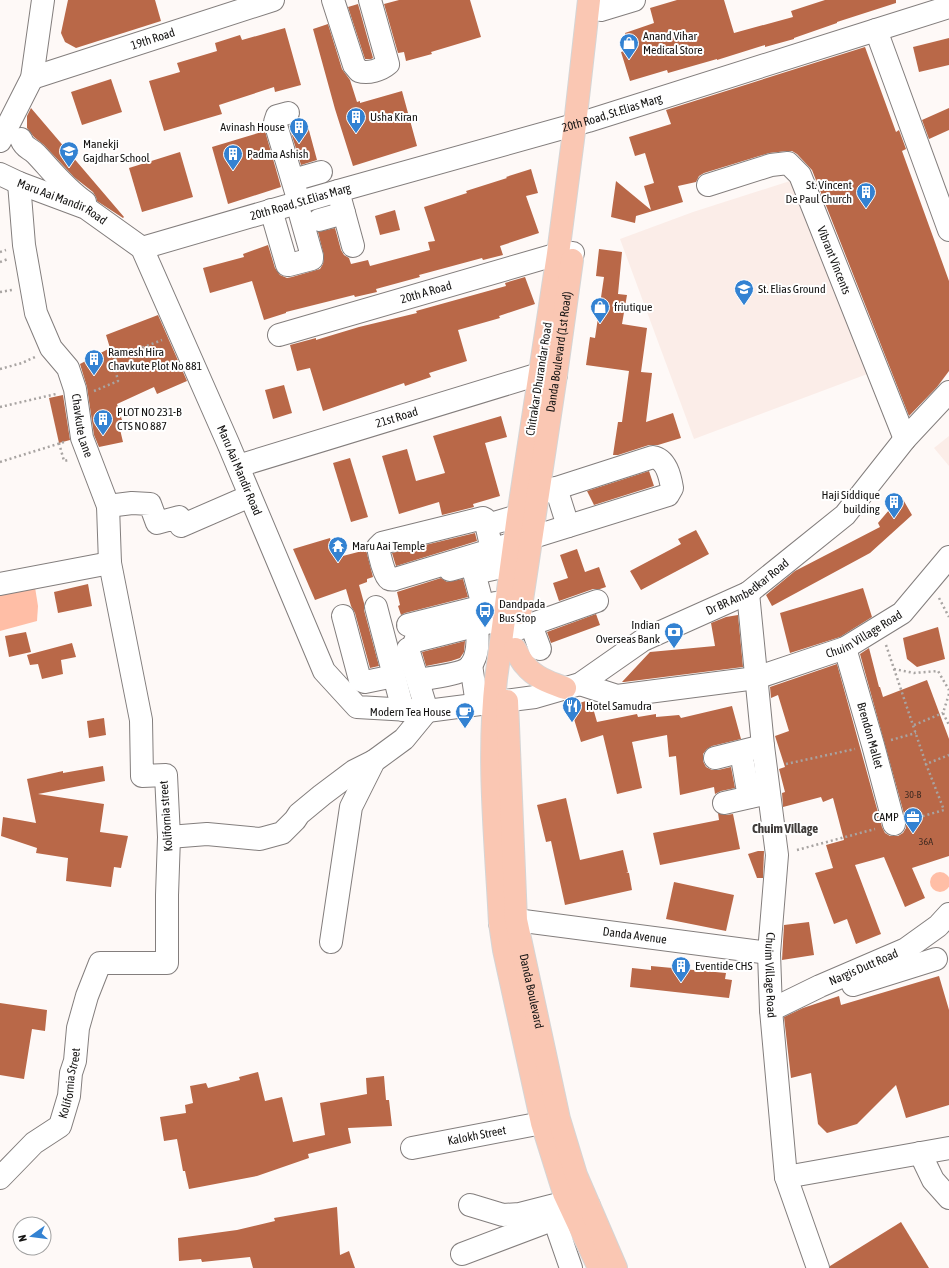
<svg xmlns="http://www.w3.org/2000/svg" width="949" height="1268" font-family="'Asap Condensed',sans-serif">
<rect width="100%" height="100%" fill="#fef9f7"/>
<g fill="#fbede8">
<path d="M793 180 870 373 694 439 620 239 693 212Z"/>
<path d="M949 436V466L934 448Z"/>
</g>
<g fill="#ffbea6">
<path d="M34 581 38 606 37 621 0 631V585Z"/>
<circle cx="940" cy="882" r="10"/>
</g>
<g fill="#b96848">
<path d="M68 0H155L161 21 76 48 65 42 61 33Z"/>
<path d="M399 0H470L481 37 431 52 432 54 406 61 404 52 398 53 384 4Z"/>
<path d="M677 0H724L734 33 793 17 791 11 825 0H896V3L837 22V23L794 38V39L765 47V45L717 60V59L668 73 667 70 630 81 621 52 630 49 625 33 654 23 650 8Z"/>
<path d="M358 4 373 58 371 59H365L348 7Z"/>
<path d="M328 24 342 69 350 80 357 102 360 101V103L402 91 417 146 353 166 335 109 313 29Z"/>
<path d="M285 28 301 85 275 92 274 87 219 105 222 114 164 131 149 81 180 72 177 63 217 51 215 43 240 35 242 40Z"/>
<path d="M949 38V65L919 72 913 47Z"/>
<path d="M865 47 896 132 899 130 906 149 902 151 949 281V371L937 387 909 416 812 170 797 154 792 151H787L769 153 704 173 699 176 696 182 678 186 683 202 636 216 635 223 611 217 616 181 651 210 644 186 654 183 645 153 635 156 629 137 671 124 666 110Z"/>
<path d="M111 79 122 112 82 125 71 92Z"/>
<path d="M31 108 124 217 123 218 97 201 96 197 93 192 74 177 44 145 34 137 27 128V116Z"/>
<path d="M949 108V130L929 139 922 120Z"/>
<path d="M307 123 317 160 301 165 289 126 294 124 295 126Z"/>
<path d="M265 131 281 187 228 204 212 147Z"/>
<path d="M180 152 193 197 142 212 129 168Z"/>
<path d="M531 169 538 193 526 196 539 233 500 246 503 255 483 260 482 258 419 275 420 277 376 289 377 292 355 297 354 295 286 312V313L264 320 252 281 210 293 203 268 244 257 243 254 268 245 275 268 280 275 287 278 292 277 320 269 323 264 324 256 318 232 335 228 341 250 344 255 349 258 351 264 368 260 370 266 430 250 428 242 435 241 424 207 467 193 466 191 507 178 506 177Z"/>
<path d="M395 210 400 230 380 235 375 216Z"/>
<path d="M599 249 622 252 618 294 627 295 622 324 647 328 641 372 652 373 646 422 673 413 681 438 658 445H649L618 455H613L618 422H622L629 371 586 365 590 337 595 338 604 277 596 276Z"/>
<path d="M525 277 535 304 499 316 500 318 458 330 467 361 429 373 431 377 405 386 404 383 323 411 310 368 297 371 290 345 316 338V340L359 327 417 313 416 311 506 286 505 283Z"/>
<path d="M158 315 187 381 157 394 154 387 117 404 122 420 118 421 123 442 99 447 94 435 87 387 80 364 110 348 106 335Z"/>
<path d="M284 385 292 413 273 419 265 390Z"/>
<path d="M63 395 70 440 59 443 49 398Z"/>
<path d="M501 416 507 437 485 443 500 496 473 504 474 507 442 515 439 502 399 514 382 456 407 449 416 481 445 473 433 436Z"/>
<path d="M350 458 368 517 351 522 333 463Z"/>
<path d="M649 471 654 486 594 505 587 491Z"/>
<path d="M901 496 912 515 870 553 772 606 766 595 795 571 880 527 878 523Z"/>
<path d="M696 530 709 554 641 590 630 571 681 544 678 539Z"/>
<path d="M475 533 477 541 396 566 392 553Z"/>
<path d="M330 538 335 558 366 550 373 577 367 579V582L359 585 364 603V610L379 666 370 668 355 613 351 606 346 589 315 600 293 549Z"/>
<path d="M577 549 585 572 599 567 606 587 600 589H593L559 601 553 583 568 578 560 555Z"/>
<path d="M441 578 447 582 463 579 468 597 405 613 401 615 398 606 400 605 397 592Z"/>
<path d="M88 584 92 606 58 613 54 592Z"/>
<path d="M863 588 872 617 840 637 790 653 780 613Z"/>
<path d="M596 614 600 625 551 643 547 632Z"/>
<path d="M738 615 743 667 624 682H622L650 652 715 646 711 623 726 617Z"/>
<path d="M938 627 945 659 917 667 907 659 903 638Z"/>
<path d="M26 632 31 652 9 657 5 636Z"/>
<path d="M465 641 464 652 460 658 451 661 426 666 422 652Z"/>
<path d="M72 643 76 657 61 660 63 674 42 679 38 664 30 665 27 655Z"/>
<path d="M869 648 879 687H880L883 697 927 680 949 739V856L912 868 925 898 905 907 884 857 855 865 881 934 856 944 847 919 834 924 815 873 833 868 826 845 844 840 833 798 823 802 821 797 783 807 782 793 785 792 779 769 785 767 775 736 789 731 778 695 771 698 770 687 837 664 882 827 885 833 890 836H898L903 833 906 828V821L860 654Z"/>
<path d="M589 700 591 701 597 722 637 714 638 717 656 714V717L679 715 681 718 732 706 741 739 712 746 707 749 703 754V761L706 767 712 770H718L731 767 735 788 721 791 715 794 714 787 680 795 676 756 669 757 667 735 632 742 642 788 617 794 603 735 581 742 570 706Z"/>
<path d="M104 718 106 735 89 738 87 721Z"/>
<path d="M103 766 105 781 38 794 104 804 100 832 128 836 121 868 114 867 111 887 66 881 68 858 36 853 37 848 1 836 3 817 36 823 27 779 63 771V773Z"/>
<path d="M566 798 580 860 623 850 628 872H626L629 873 632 890 565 905 551 841 546 842 537 805Z"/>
<path d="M718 813 726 815 733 814 740 849 660 865 653 833 719 820Z"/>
<path d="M758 851H764L763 878H757L748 854Z"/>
<path d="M674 882 734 895 726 931 666 919Z"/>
<path d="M809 922 814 955 782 960 784 925Z"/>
<path d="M651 966 726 973 725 979 732 980 729 998 630 987 632 968 651 970Z"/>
<path d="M939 976 949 1010V1105L906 1118 896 1085 857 1124 827 1133 818 1124 811 1073 791 1078 784 1017 803 1008 839 996 841 1005Z"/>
<path d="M0 1003 47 1010 45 1031 32 1029 24 1079 0 1075Z"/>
<path d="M258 1072 265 1101 282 1097 293 1142 325 1135 320 1103 367 1094 366 1078 384 1076 386 1100H389L392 1126 348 1128 351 1143 308 1154 309 1158 257 1176 189 1189 185 1171H183L177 1139 164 1141 160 1117 186 1113 185 1105 193 1103 190 1086 206 1083 208 1088 240 1080 239 1077Z"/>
<path d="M337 1207 340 1255 349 1251 355 1268H253L250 1257 202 1262 201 1259 179 1261 178 1238 237 1230 275 1221 274 1218Z"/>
<path d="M901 1222 929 1268H830V1266Z"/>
</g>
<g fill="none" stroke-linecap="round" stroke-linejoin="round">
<defs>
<g id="minor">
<path d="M333 0 354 65 359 71C368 74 381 70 388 64L370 0"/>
<path d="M601 10 634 0"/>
<path d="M876 30 949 7"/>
<path id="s1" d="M32 78 273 0"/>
<path d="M288 113 277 116 275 122 299 202"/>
<path d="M21 139C25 149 29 147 36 154 52 171 66 189 85 202"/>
<path d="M0 141 32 78 43 0"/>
<path id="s2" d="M0 174 19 183 86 208 142 248 228 443 324 671 357 707 427 711 535 697 580 684 643 640 748 593 845 515 905 439 949 392"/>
<path d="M293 180 321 172"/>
<path id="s3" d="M19 183 24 245 36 313 51 348 68 368 75 389 82 438 108 506 132 503 150 504 157 523 179 517 181 526 250 496"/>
<path id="s4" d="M708 185 771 165 788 163 800 175 905 439"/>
<path d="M338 191 353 246"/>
<path d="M271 210 287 265H289L312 259V256L297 203"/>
<path d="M319 220 344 213"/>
<path id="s5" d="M142 248 338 191 588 121 876 30 949 230"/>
<path id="s6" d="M279 335 558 254 573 253"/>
<path id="s7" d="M238 466 539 374 556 375"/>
<path d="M556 488 568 526"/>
<path d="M487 525 518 516"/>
<path d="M492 550 485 519 483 518 382 543 378 547C379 553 384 576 389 579 391 580 392 580 395 579L514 543 668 495 672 488C670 476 666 459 653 457L538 494"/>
<path d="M450 570 468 565H472L483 606"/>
<path d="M475 573 511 565"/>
<path d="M0 584 110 563"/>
<path id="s8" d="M748 593 763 746 777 855 769 953 771 1010 786 1177 818 1268"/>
<path d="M376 607 403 710"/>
<path d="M343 616 360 680 365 682 394 676"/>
<path d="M408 625 496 603"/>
<path d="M531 625 540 649"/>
<path d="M518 629 597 601"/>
<path d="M415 641 490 622"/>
<path id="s9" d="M845 648 873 745 894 824"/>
<path d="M471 665 477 704"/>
<path d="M418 680C429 678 465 674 471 665 479 654 478 638 477 626"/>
<path id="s10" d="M580 684 617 696 756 678 845 648 902 613 949 557"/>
<path d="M741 752 749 797"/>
<path d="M715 758 763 746"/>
<path d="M724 803 768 793"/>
<path d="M169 837 207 834 260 839 282 833 295 820 299 814 322 795 354 771 374 761"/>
<path id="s11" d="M500 923 516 920 769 953"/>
<path d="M331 942 351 807 374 761 404 739 427 711 408 649"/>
<path d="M853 985 936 959"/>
<path id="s12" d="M771 1010 820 986 906 949 938 926 949 914"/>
<path id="s13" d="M412 1148 542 1123"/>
<path d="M920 1153 933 1180 949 1198"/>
<path d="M786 1177 949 1148"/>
<path id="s14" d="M0 1178 34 1143 60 1126 69 1096 71 1073 75 1061 78 1028 87 996 100 963H167V895L169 837 166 775 142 776 141 720 110 563 108 506"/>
<path d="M470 1205 503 1215 520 1214 563 1203"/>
<path d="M554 1219 571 1268"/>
<path d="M462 1254 589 1206"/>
</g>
<g id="major">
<path d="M589 0 575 124 558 254 518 516 496 679C487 760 496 842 500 923L504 950 542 1123 564 1193 599 1268"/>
<path id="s15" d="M520 613 556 375 572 260"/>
<path d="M515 649C518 654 521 661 525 665 535 678 551 683 565 688"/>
<path id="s16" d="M507 701 516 920 559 1119 576 1175 616 1268"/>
</g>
</defs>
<use href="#minor" stroke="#837e7d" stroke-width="24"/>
<use href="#major" stroke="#d5d5d5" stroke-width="24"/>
<g stroke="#a8a4a2" stroke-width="2.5" stroke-dasharray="2 3" stroke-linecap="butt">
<path d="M0 252 6 250"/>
<path d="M0 262 8 259"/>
<path d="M0 292 12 290"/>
<path d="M0 369 22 363 35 357"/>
<path d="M94 391 118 381 113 359 162 340"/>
<path d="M0 407 56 394"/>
<path d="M59 443 64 461 69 460"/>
<path d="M0 462 64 442"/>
<path d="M939 598 949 617"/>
<path d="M886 645 926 764"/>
<path d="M894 669 914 673 938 671 949 690"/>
<path d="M949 694 943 713 949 725"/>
<path d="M914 725 943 713"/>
<path d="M891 740 916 733"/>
<path d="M786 764 855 749"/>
<path d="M913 819 944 810 926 764 949 755"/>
<path d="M797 850 875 829"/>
</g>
<use href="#minor" stroke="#fff" stroke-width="22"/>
<use href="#major" stroke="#fac7b3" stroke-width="22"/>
</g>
<defs>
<symbol id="shop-pin" viewBox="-11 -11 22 30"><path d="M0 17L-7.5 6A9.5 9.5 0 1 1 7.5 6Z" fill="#3382d2" stroke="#fff"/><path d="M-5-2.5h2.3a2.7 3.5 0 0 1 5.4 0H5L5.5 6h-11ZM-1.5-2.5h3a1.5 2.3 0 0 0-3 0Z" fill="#fff"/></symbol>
<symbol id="building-pin" viewBox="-11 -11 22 30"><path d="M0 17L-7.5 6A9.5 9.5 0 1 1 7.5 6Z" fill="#3382d2" stroke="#fff"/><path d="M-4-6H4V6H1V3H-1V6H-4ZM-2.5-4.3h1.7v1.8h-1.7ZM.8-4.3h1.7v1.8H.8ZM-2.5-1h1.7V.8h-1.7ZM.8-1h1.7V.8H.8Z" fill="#fff"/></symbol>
<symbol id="school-pin" viewBox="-11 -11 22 30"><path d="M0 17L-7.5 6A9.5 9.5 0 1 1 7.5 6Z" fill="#3382d2" stroke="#fff"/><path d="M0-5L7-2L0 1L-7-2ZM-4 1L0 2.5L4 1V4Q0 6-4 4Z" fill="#fff"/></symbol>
<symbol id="temple-pin" viewBox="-11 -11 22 30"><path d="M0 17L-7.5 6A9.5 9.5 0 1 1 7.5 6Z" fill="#3382d2" stroke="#fff"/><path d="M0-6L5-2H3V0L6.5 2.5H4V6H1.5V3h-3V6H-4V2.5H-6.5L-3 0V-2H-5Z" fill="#fff"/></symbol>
<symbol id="bus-pin" viewBox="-11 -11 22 30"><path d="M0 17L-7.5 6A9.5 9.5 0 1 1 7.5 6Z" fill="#3382d2" stroke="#fff"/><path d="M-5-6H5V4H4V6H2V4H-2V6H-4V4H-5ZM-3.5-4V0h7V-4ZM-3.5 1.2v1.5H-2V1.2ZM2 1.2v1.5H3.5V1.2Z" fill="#fff"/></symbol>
<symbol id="bank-pin" viewBox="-11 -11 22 30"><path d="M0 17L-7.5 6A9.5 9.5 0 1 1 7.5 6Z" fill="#3382d2" stroke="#fff"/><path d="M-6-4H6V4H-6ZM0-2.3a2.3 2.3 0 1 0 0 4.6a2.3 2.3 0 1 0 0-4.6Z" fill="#fff"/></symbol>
<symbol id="restaurant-pin" viewBox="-11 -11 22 30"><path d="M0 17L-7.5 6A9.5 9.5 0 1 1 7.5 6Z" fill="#3382d2" stroke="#fff"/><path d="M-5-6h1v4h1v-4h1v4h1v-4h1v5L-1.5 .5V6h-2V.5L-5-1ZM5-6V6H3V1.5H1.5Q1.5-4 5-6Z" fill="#fff"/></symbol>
<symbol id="cafe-pin" viewBox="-11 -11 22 30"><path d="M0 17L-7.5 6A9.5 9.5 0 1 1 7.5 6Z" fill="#3382d2" stroke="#fff"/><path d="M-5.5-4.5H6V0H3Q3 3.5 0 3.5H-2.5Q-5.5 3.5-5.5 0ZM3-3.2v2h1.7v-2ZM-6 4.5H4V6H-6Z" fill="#fff"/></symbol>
<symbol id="office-pin" viewBox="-11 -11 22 30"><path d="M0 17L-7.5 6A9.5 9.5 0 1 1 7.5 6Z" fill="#3382d2" stroke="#fff"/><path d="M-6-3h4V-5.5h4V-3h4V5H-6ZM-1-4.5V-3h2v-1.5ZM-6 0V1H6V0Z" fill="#fff"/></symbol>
</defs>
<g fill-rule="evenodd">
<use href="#shop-pin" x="618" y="32" width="22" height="30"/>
<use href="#building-pin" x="345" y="106" width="22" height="30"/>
<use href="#building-pin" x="288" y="116" width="22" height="30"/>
<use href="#school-pin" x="58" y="140" width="22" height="30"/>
<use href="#building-pin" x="222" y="143" width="22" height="30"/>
<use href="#building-pin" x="855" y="181" width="22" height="30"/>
<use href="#school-pin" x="733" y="278" width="22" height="30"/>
<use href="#shop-pin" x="589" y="296" width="22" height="30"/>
<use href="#building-pin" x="83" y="348" width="22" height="30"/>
<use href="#building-pin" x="92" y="408" width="22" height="30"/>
<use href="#building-pin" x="883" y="491" width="22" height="30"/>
<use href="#temple-pin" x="327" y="535" width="22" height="30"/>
<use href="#bus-pin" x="474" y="600" width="22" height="30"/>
<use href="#bank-pin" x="663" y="621" width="22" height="30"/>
<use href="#restaurant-pin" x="561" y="695" width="22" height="30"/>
<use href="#cafe-pin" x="454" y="701" width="22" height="30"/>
<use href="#office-pin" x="902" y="806" width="22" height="30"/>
<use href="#building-pin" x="670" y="955" width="22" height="30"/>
</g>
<g text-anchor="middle" stroke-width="4" stroke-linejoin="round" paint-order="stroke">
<g font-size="10" fill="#3e2920">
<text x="913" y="798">30-B</text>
<text x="926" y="845">36A</text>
</g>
<g font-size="12" fill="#151413" stroke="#fff" text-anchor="start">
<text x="643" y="40">Anand Vihar<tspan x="643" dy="14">Medical Store</tspan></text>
<text x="370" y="121">Usha Kiran</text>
<text x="285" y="131" text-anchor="end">Avinash House</text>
<text x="83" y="148">Manekji<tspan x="83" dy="14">Gajdhar School</tspan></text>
<text x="247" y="158">Padma Ashish</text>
<text x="852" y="189" text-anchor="end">St. Vincent<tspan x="852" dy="14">De Paul Church</tspan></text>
<text x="758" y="293">St. Elias Ground</text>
<text x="614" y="311">friutique</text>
<text x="108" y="356">Ramesh Hira<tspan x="108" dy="14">Chavkute Plot No 881</tspan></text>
<text x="117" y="416">PLOT NO 231-B<tspan x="117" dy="14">CTS NO 887</tspan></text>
<text x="880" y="499" text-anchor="end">Haji Siddique<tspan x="880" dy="14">building</tspan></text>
<text x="352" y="550">Maru Aai Temple</text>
<text x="499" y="608">Dandpada<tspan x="499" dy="14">Bus Stop</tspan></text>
<text x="660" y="629" text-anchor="end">Indian<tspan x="660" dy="14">Overseas Bank</tspan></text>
<text x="586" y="710">Hotel Samudra</text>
<text x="451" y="716" text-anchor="end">Modern Tea House</text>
<text x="899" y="821" text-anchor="end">CAMP</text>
<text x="695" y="970">Eventide CHS</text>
</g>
<g font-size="12" fill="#151413" stroke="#fff">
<text dy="4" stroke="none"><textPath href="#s1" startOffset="127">19th Road</textPath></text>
<text dy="4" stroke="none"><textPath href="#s5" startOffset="489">20th Road, St.Elias Marg</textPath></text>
<text dy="4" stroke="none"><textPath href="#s5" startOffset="165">20th Road, St.Elias Marg</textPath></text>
<text dy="4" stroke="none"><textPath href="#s2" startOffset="68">Maru Aai Mandir Road</textPath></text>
<text dy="4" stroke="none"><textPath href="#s4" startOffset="192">Vibrant Vincents</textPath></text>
<text dy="4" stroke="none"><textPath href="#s6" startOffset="153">20th A Road</textPath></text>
<text dy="4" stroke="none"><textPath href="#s15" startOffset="264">Danda Boulevard (1st Road)</textPath></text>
<text transform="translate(539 379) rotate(-81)" y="4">Chitrakar Dhurandar Road</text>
<text dy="4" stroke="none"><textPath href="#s7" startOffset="166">21st Road</textPath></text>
<text dy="4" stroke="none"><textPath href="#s3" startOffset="255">Chavkute Lane</textPath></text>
<text dy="4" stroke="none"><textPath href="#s2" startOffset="404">Maru Aai Mandir Road</textPath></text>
<text dy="4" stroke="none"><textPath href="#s2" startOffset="1091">Dr BR Ambedkar Road</textPath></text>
<text dy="4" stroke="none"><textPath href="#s10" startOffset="296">Chuim Village Road</textPath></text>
<text dy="4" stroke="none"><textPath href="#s9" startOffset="91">Brendon Mallet</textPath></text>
<text transform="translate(166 816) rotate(-94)" y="4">Kolifornia street</text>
<text dy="4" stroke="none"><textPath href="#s11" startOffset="136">Danda Avenue</textPath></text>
<text dy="4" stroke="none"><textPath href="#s12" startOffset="102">Nargis Dutt Road</textPath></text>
<text dy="4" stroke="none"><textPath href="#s8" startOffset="384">Chuim Village Road</textPath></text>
<text dy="4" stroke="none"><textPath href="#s16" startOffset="292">Danda Boulevard</textPath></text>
<text dy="4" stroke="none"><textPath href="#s14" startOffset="124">Kolifornia Street</textPath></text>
<text dy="4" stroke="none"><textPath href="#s13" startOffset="66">Kalokh Street</textPath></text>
</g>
<g font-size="13" font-weight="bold" fill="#3f3b39" stroke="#fff">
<text x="785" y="833">Chuim Village</text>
</g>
</g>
<g transform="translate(32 1236) rotate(256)"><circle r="19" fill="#ffffff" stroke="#a1a1a1"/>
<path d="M0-3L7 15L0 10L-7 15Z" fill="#3382d2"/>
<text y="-6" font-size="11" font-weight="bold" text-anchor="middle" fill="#151413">N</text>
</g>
</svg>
